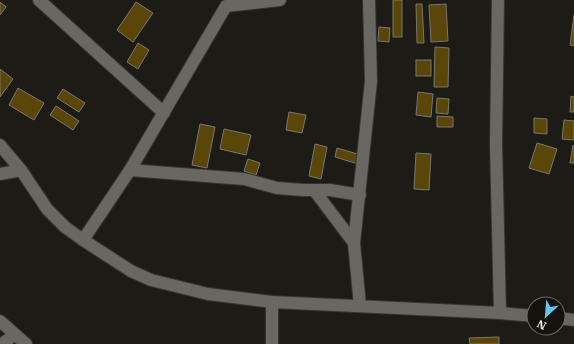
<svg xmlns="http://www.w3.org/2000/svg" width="574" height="344" font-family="'IBM Plex Serif',serif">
<rect width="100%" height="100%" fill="#1c1b16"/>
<g fill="#5a4609" stroke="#797771">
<rect x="393" y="0" width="9" height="37"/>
<path d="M0 2 6 7 0 15Z"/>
<path d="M136 2 153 13 133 42 117 30Z"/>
<path d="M416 4H422L424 43H417Z"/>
<path d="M446 4 448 41 431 42 429 5Z"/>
<path d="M574 15V46L570 45Z"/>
<path d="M379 27 390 28 389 42 378 41Z"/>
<path d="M138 43 149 50 138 69 127 62Z"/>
<path d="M435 47 449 48 448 87H434Z"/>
<rect x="416" y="60" width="15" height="16"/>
<path d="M0 69 13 79 0 97Z"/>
<path d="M18 88 44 103 34 120 9 105Z"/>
<path d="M63 89 85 103 79 112 57 98Z"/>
<path d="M418 92 433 94 431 117 416 115Z"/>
<path d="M571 96 574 97V112H570Z"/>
<path d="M437 98 449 99 448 114 436 113Z"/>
<path d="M56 106 79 121 73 130 50 115Z"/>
<path d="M289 112 306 115 302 133 286 130Z"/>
<path d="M437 116 453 117V127H437Z"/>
<path d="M534 118 547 119V134L534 133Z"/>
<path d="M564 120 574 121V140L562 139Z"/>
<path d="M200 124 215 127 207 168 192 165Z"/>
<path d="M224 129 251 135 246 155 220 149Z"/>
<path d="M537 143 557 149 549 174 529 168Z"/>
<path d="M315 144 327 147 321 179 309 176Z"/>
<path d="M573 145 574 146V163H570Z"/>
<path d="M337 148 361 155 358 164 335 157Z"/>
<path d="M416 153 431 154 429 190 414 189Z"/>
<path d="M248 159 260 163 256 175 244 171Z"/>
<path d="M499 337V344H470L469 338Z"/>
</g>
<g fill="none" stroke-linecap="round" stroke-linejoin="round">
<defs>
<g id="minor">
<path d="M39 0 164 113"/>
<path d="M498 0 496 144 500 313"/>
<path d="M0 145 21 170 47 209 65 227 83 240 131 271 151 280 208 294 272 302 500 313 534 316"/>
<path d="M130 170 244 179 277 188 303 190H330L360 195"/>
<path d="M0 174 21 170"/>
<path d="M314 190 354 243"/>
<path d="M83 240 130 170 226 6 280 0"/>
<path d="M272 302V344"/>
<path d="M360 306 354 243 371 81 369 0"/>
<path d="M558 318 574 320"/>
<path d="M0 321 26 344"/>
<path d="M2 344 14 335"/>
</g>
</defs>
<use href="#minor" stroke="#363532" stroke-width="14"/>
<use href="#minor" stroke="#696761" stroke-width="12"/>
</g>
<g transform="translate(546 316) rotate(206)"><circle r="19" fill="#13120d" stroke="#6c6b67"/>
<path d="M0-3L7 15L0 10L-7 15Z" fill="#65c5ee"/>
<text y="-6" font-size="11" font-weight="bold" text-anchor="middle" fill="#f2f1ed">N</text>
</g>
</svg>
